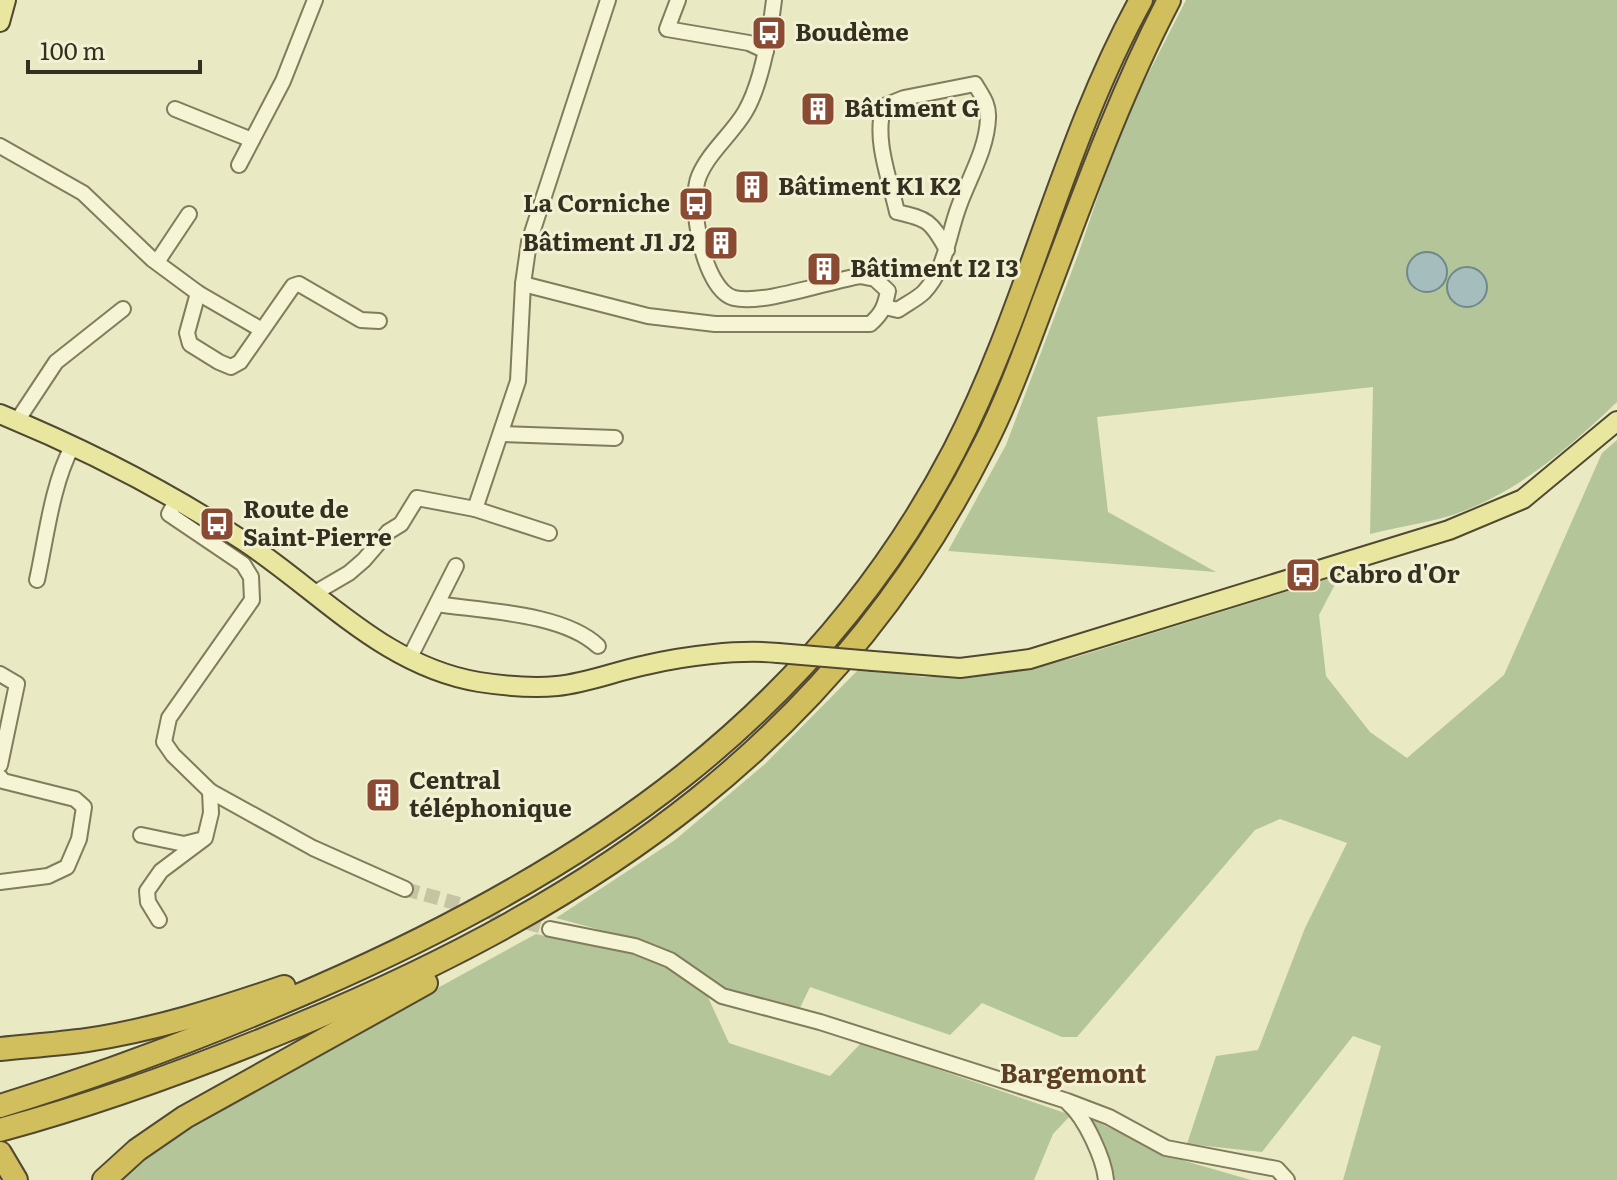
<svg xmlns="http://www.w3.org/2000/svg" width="1617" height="1180" font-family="Literata,serif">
<rect width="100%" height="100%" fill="#e9e9c4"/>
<g fill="#b4c699">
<path d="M1186 0H1617V402C1572 445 1524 487 1466 510 1437 522 1401 526 1370 534L1373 387 1097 417 1108 512 1216 572 948 551 1006 445 1079 252 1122 125Z"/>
<path d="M1617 440V1180H1343L1381 1046 1353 1036 1262 1152 1187 1144 1216 1056 1258 1050 1305 928 1347 843 1280 819 1255 830 1077 1037H1062L982 1003 950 1035 810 987 800 1008 725 989 656 945 556 918 675 840 765 764 859 669 924 677 1000 673 1073 658 1340 575 1319 615 1326 676 1370 732 1407 758 1504 675 1602 453Z"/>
<path d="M536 934 631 954 666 967 707 995 729 1043 830 1076 861 1043 1071 1115 1053 1134 1034 1180H116L130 1166 199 1119Z"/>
<path d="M1092 1120 1185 1161 1251 1180H1110L1107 1160Z"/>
</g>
<g fill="#a5bdbd" stroke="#6d898a" stroke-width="2">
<circle cx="1427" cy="272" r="20"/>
<circle cx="1467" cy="287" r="20"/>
</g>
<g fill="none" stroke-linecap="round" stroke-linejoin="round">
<path stroke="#c5c4a3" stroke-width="14" stroke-dasharray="14 7" stroke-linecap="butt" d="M405 889 550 929"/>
<defs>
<g id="minor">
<path d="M678 0 667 29 749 43 766 51"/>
<path d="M175 109 252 140"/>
<path d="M0 146 83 193 152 259 198 293 262 330"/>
<path d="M239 165 283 81 315 0"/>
<path d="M157 262 189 214"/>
<path d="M523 284 648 316 715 324H870C882 314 885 306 888 291L875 279 860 276C829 281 763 305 734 298 703 290 688 202 699 176 709 152 732 134 745 112 762 83 770 33 774 0"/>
<path d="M198 293 187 333 190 344 219 362 231 367 240 362 293 286 299 284 361 320 379 321"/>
<path d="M885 307 898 310C906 304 917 299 924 292 946 269 948 235 959 206 969 178 987 149 988 118 989 104 982 96 975 84L904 98 884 106C873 138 890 180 897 212 928 219 931 221 947 250"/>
<path d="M17 421 56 362 123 309"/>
<path d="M501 434 615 438"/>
<path d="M176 501 169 514 243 564 251 577 252 600 169 718 164 742 173 755 210 791 313 848 405 889"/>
<path d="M475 509 518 381 523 284 529 242 608 0"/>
<path d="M37 580C46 539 52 484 72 447"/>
<path d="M313 594 349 573 364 560 388 532 401 524 417 498 475 509 549 533"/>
<path d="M437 604C483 611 563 613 598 646"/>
<path d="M409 659 456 566"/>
<path d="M0 674 17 684 0 765"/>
<path d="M0 777 3 781 75 799 84 807 79 839 67 867 48 876 0 882"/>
<path d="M141 835 184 844 200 840"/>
<path d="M159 920 148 902 147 891 161 871 205 838 211 813 210 791"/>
<path d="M550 929 635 946 670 960 722 996 820 1022 1067 1101 1109 1117 1166 1148 1277 1169 1287 1180"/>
<path d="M1068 1103C1085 1117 1104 1159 1106 1180"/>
</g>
<g id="major">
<path d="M0 22 6 0"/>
<path d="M0 414C83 448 167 491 242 540 320 591 383 666 479 682 505 686 531 689 557 686 588 683 616 671 646 665 684 656 739 649 778 653"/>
<path d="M873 661 960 668 1030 659 1449 530 1523 499 1617 421"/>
</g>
<g id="highway">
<path d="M0 1049C29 1046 58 1044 87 1040 154 1030 220 1009 284 987"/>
<path d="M0 1106C108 1073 213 1033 316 988 584 871 815 718 954 451 1029 306 1062 143 1141 0"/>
<path d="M0 1130C103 1102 203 1065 301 1024 596 901 837 739 984 446 1010 395 1029 340 1049 287 1086 189 1121 92 1169 0"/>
<path d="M0 1153 16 1180"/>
<path d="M104 1180 137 1150 185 1117 426 983"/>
</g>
</defs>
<use href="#minor" stroke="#827b5c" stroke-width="18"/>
<use href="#major" stroke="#504830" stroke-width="22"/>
<use href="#highway" stroke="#504830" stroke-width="26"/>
<use href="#minor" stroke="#f5f5d6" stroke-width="14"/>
<use href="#major" stroke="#e9e79f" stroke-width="18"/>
<use href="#highway" stroke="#d1be5c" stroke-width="22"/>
<defs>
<path id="major-bridge" d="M778 653 873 661"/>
</defs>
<use href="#major-bridge" stroke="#504830" stroke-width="22" stroke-linecap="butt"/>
<use href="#major-bridge" stroke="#e9e79f" stroke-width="18"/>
</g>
<defs>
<symbol id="bus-square" viewBox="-11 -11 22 22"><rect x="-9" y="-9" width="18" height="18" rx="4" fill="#8b4a32" stroke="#f2f1d3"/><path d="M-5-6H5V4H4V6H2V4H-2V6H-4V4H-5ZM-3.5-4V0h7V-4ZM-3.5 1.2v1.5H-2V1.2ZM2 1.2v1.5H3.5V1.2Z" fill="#fff"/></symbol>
<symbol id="building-square" viewBox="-11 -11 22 22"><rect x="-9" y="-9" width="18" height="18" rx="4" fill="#8b4a32" stroke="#f2f1d3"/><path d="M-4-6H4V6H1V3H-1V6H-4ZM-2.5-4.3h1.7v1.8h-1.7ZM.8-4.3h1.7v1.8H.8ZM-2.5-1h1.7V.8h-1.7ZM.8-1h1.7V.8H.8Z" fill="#fff"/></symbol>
</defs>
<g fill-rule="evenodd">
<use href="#bus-square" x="749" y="13" width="40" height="40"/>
<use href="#building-square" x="798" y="89" width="40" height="40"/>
<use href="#building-square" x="732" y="167" width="40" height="40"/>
<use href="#bus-square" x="676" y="184" width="40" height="40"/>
<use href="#building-square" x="701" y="223" width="40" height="40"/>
<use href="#building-square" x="804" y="249" width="40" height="40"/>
<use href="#bus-square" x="197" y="504" width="40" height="40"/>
<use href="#bus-square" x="1283" y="555" width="40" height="40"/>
<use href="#building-square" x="363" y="775" width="40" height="40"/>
</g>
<g text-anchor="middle" stroke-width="6" stroke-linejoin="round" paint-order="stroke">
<g font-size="24" font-weight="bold" fill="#342f1f" stroke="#f2f1d3" text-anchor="start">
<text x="795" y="41">Boudème</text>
<text x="844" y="117">Bâtiment G</text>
<text x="778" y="195">Bâtiment K1 K2</text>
<text x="670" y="212" text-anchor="end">La Corniche</text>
<text x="695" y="251" text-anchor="end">Bâtiment J1 J2</text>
<text x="850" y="277">Bâtiment I2 I3</text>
<text x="243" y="518">Route de<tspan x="243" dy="28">Saint-Pierre</tspan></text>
<text x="1329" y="583">Cabro d'Or</text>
<text x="409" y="789">Central<tspan x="409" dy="28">téléphonique</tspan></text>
</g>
<g font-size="26" font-weight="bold" fill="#5c3e22" stroke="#f2f1d3">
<text x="1073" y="1083">Bargemont</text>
</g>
</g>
<path d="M28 60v12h172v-12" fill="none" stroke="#342f1f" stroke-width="4"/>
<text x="40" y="60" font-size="24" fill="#342f1f" stroke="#f2f1d3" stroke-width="6" paint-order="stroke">100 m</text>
</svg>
